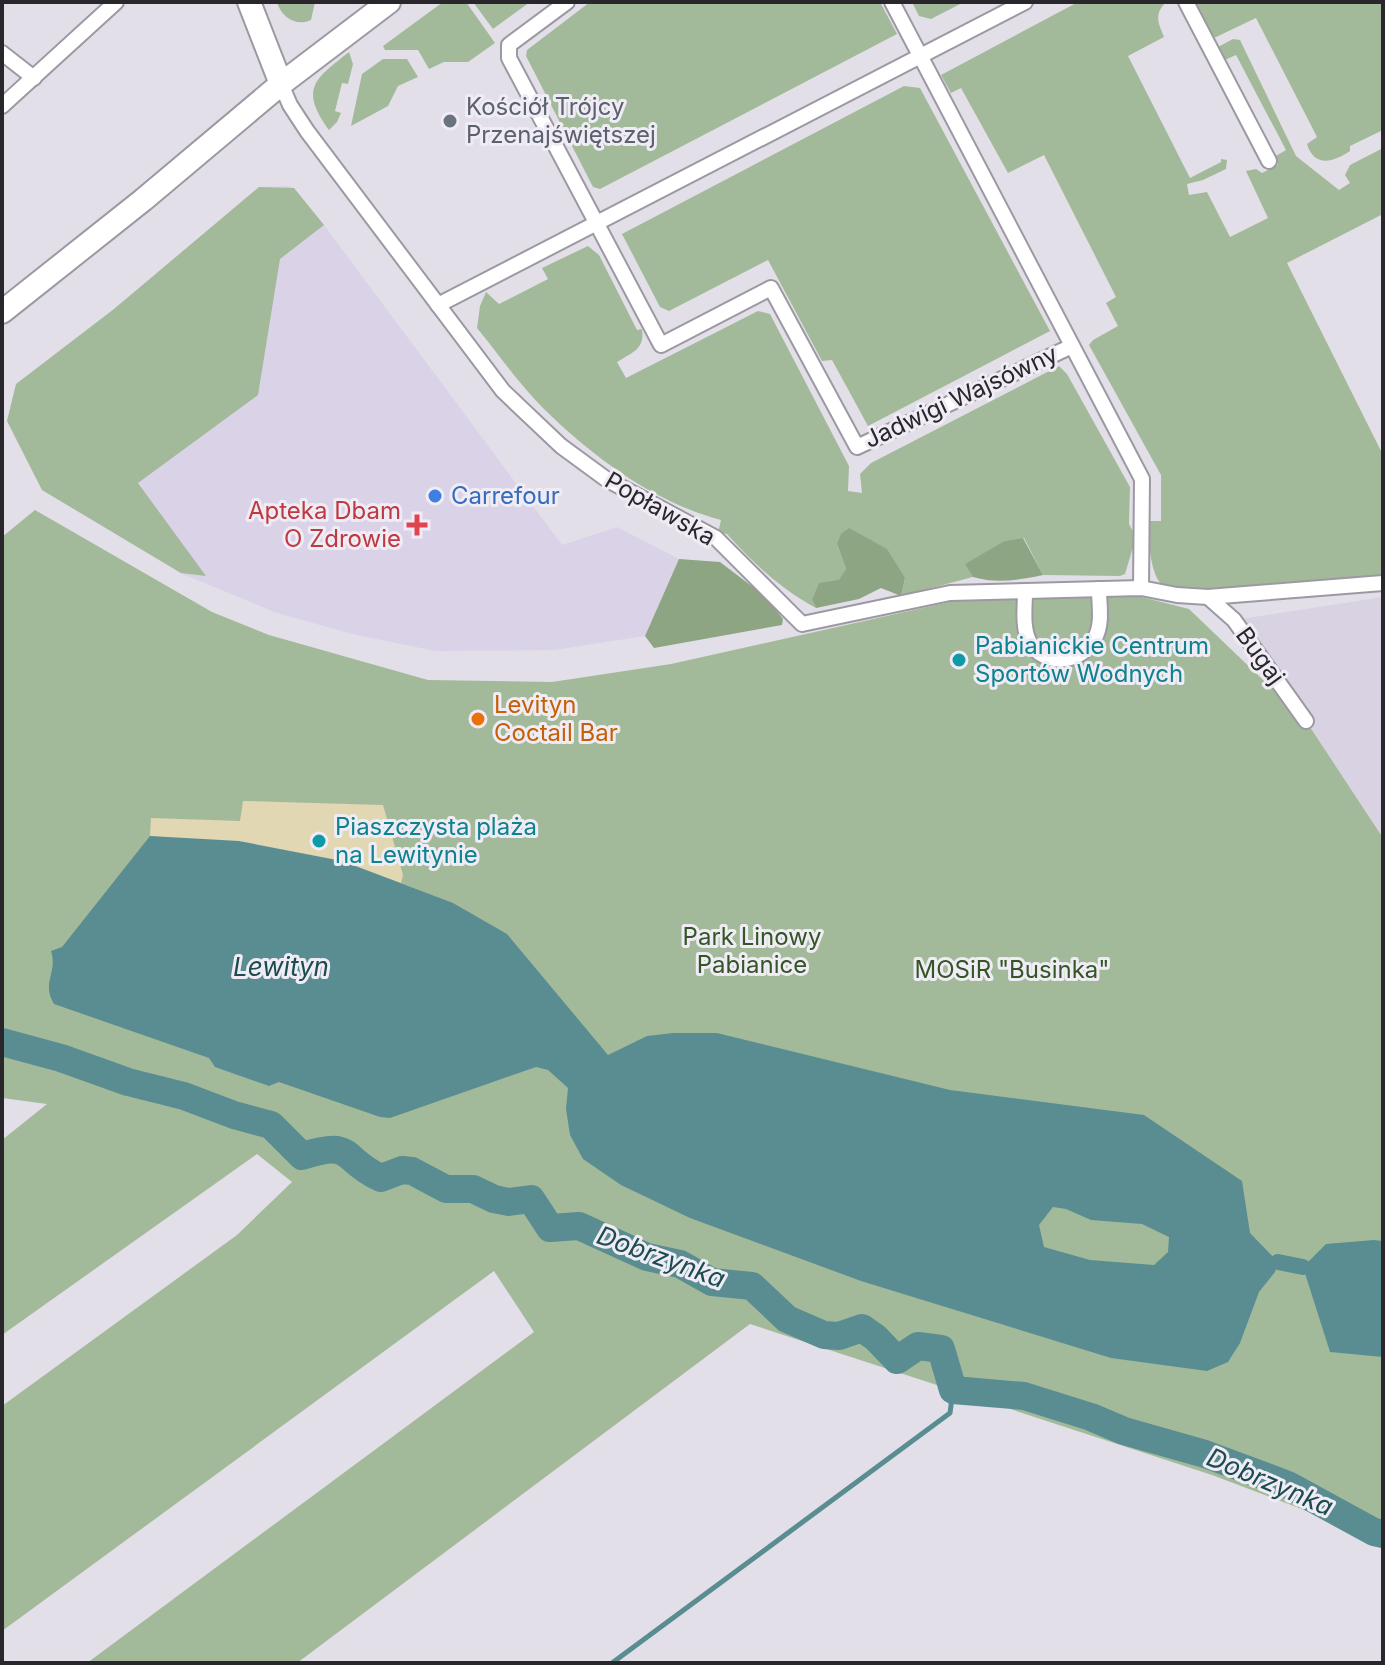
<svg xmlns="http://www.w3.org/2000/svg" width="1385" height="1665" font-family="Inter,sans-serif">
<rect width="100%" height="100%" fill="#e3dfe8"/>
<path fill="#dad3e8" d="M288 186 294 188 324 225 562 545 617 527 679 559 645 636 555 650 435 651 352 634 277 613 180 573 42 490 7 421 16 384 114 309 259 187Z"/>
<path fill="#d9d2e3" d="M1383 597V838L1306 721 1234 620Z"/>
<g fill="#a3ba9a">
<path d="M277 2H315L311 20C296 27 281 17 277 2Z"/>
<path d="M443 2H466L495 43 468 62H444L429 69 418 50H385L383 46Z"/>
<path d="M473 2H530L493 29Z"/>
<path d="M590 2H880L897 34 600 189 593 187 526 56 527 50Z"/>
<path d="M912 2H964L931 19 919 16Z"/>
<path d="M1078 2H1166C1154 14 1158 23 1164 37L1128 56 1190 178 1221 162V159L1227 160 1226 169 1203 180 1187 184 1189 195 1207 192 1230 237 1268 218 1246 171 1256 169 1262 173 1278 165 1274 157 1286 150 1236 55 1225 60 1218 47 1233 39 1240 40 1296 156 1339 190 1350 183 1345 175 1350 165 1383 148V214L1287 263 1383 455V575C1344 579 1191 601 1163 585 1150 578 1148 535 1148 521H1161V475L1089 345 1093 340 1118 326 1106 303 1116 297 1044 155 1008 173 961 88 951 93 941 75Z"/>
<path d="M1195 2H1383V130L1350 146V151C1334 162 1314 168 1307 144L1317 137 1256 18 1214 38Z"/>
<path d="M349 52 353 64 348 84 342 83 335 111 341 113 337 122 329 130C299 88 315 79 349 52Z"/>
<path d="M383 59H407L418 77 398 86 388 106 351 126 362 74Z"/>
<path d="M904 86 920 88 1050 331 868 426 832 360 822 361 768 260 669 311 660 307 622 234Z"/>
<path d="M259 187 294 188 324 225 280 259 258 395 138 483 206 576 181 573 42 490 7 421 16 384 114 309Z"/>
<path d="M588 246 599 255 637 330 642 329C645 349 633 352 617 362L626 378 758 311 770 314 849 466 848 491 862 493 860 474 871 463 1059 366 1067 374 1130 487 1129 524 1136 537 1125 574 1120 576 1043 575 1024 538 1004 541 966 564 973 577 901 596 905 578 837 544 846 569 840 580 812 600 816 608C780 588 754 564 727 534L718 533 721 520C653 502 593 457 544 409 520 385 499 355 477 328L480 306 486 292 499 304 548 279 542 268Z"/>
<path d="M35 510 212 612 269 635 428 680 552 682 671 664 954 601 1118 591 1189 609 1306 721 1383 838V1540L1212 1475 750 1324 297 1663H87L534 1332 494 1271 2 1631V1406L237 1235 292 1182 257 1154 2 1335V1140L47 1104 2 1098V537Z"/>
</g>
<g fill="#8da583">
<path d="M849 528 887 549 905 578 901 596 881 588 859 599 816 608 812 600 819 583 839 580 846 569 837 544 841 534Z"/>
<path d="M1023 538 1043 575C1018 580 998 584 973 577L965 564 1004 541Z"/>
<path d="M679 559 720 562 766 597 783 619 782 625 654 648 645 636Z"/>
</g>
<path fill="#e1d7b2" d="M243 801 383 805 403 875 401 883 342 861 150 836 151 818 240 821Z"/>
<g fill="#5a8d91" fill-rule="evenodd">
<path d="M150 836 239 841 342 861 453 903 507 934 608 1055 647 1036 673 1033H717L950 1090 1144 1115 1242 1181 1250 1233 1278 1262 1275 1272 1259 1292 1240 1343 1228 1362 1207 1371 1111 1358 861 1281 690 1218 621 1185 583 1159 570 1135 566 1109 568 1088 548 1070 536 1067 390 1118 380 1117 279 1082 269 1086 215 1067 209 1058 54 1004C41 982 58 973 51 951L62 947ZM1053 1207 1066 1209 1091 1220 1142 1224 1169 1237 1168 1252 1154 1265 1090 1260 1044 1247 1039 1225Z"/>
<path d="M1374 1240 1383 1241V1357L1330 1352 1303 1267 1326 1244Z"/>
</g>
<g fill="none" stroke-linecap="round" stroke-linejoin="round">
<path stroke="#5a8d91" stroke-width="5" d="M612 1663 950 1413 953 1390"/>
<path stroke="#5a8d91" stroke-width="16" d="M1278 1262 1303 1267"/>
<path stroke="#5a8d91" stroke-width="28" d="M2 1042 61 1058 128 1082 184 1096 234 1115 271 1125 302 1156C356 1139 339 1159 381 1178L402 1170 412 1171 446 1189H473L494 1199 509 1202 531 1199 550 1228 579 1226 647 1257 680 1264 712 1282 752 1286 787 1319 824 1335 839 1336 862 1328 876 1338 897 1360 918 1346 941 1349 953 1390 1024 1396 1091 1417 1124 1431 1205 1454 1288 1485 1374 1532 1383 1534"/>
<defs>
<g id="street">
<path d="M567 2 509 45V58L661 345 771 288 857 447 1072 346"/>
<path d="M892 2 1142 479 1141 588"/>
<path d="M1186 2 1269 161"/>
<path d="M2 53 34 78"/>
<path d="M281 84 290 105 307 131 503 391 561 446 606 479 716 538 802 624 950 593 1141 588 1177 595 1208 597 1383 583"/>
<path d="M2 106 116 2"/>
<path d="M438 305 1025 2"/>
<path d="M1025 591C1025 607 1022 626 1029 641 1043 668 1082 664 1095 638 1103 623 1099 605 1099 589"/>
<path d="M1208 597 1234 620 1306 721"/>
</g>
<g id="secondary">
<path d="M249 2 281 84"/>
<path d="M2 312 143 200 281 84 389 2"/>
</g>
</defs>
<use href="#street" stroke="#9d99a2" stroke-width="18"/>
<use href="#secondary" stroke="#9d99a2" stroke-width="26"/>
<use href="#street" stroke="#fff" stroke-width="14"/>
<use href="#secondary" stroke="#fff" stroke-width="22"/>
</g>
<circle fill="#6b7280" stroke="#f0ecf5" stroke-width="3" cx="450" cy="121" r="8"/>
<circle fill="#3f7fe0" stroke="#f0ecf5" stroke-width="3" cx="435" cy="496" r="8"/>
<path fill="#e0444e" stroke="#f0ecf5" stroke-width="3" d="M413 513h8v8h8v8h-8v8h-8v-8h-8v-8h8z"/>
<g fill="#0f9aa8" stroke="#f0ecf5" stroke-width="3">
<circle cx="959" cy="660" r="8"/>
<circle cx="319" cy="841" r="8"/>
</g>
<circle fill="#e8710a" stroke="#f0ecf5" stroke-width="3" cx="478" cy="719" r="8"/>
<g text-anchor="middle" stroke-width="6" stroke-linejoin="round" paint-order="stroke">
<g font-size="24" fill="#5b616d" stroke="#f0ecf5" text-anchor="start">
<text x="466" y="115">Kościół Trójcy<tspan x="466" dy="28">Przenajświętszej</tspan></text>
</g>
<g font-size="24" fill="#29272b" stroke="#f0ecf5">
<text transform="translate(961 397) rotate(-25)" y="8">Jadwigi Wajsówny</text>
<text transform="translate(660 509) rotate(30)" y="8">Popławska</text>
<text transform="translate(1260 656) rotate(54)" y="8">Bugaj</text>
</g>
<g font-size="24" fill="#366cbe" stroke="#f0ecf5" text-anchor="start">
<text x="451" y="504">Carrefour</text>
</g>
<g font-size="24" fill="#be3a42" stroke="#f0ecf5" text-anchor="end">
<text x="401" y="519">Apteka Dbam<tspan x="401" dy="28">O Zdrowie</tspan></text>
</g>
<g font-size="24" fill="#0d838f" stroke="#f0ecf5" text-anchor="start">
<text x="975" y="654">Pabianickie Centrum<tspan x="975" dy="28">Sportów Wodnych</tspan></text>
<text x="335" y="835">Piaszczysta plaża<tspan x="335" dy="28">na Lewitynie</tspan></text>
</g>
<g font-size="24" fill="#c56008" stroke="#f0ecf5" text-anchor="start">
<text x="494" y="713">Levityn<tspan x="494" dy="28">Coctail Bar</tspan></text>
</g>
<g font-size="24" fill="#345626" stroke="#f0ecf5">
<text x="752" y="945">Park Linowy<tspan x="752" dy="28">Pabianice</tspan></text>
<text x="1012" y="978">MOSiR "Businka"</text>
</g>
<g font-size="26" font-style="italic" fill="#1c4c4f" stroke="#f0ecf5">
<text x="281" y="976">Lewityn</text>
<text transform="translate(661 1257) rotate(20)" y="9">Dobrzynka</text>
<text transform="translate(1270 1482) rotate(23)" y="9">Dobrzynka</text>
</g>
</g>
<rect width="1385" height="1665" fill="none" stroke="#29272b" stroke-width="8"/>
</svg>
